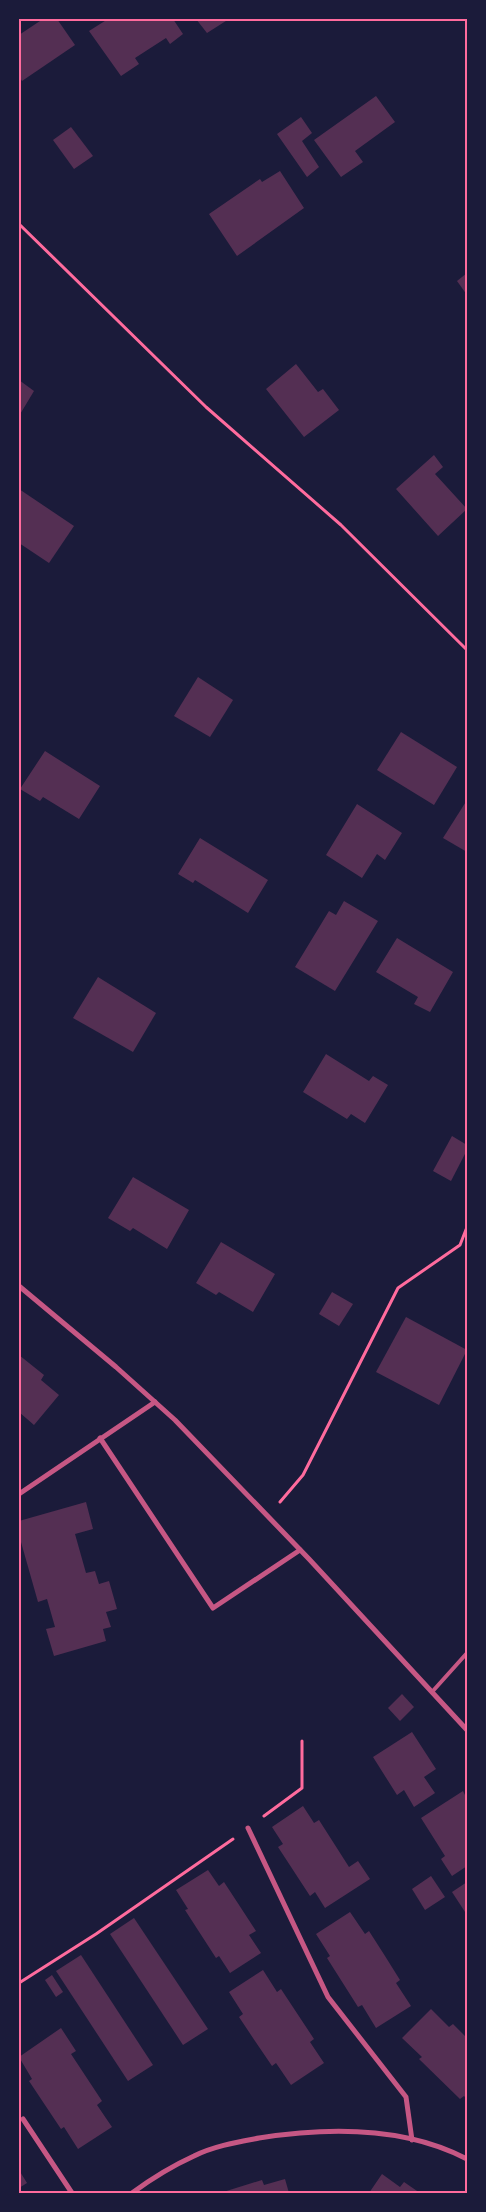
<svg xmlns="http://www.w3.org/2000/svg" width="486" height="2212" font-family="Overpass,sans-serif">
<rect width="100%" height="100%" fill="#1b1b3a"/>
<g fill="#542f53">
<path d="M43 19H57L75 45 22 81 19 76V35Z"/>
<path d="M108 19H173L183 34 170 44 166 38 135 58 139 64 121 76 89 31Z"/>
<path d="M196 19H229L207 33Z"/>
<path d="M376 96 395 122 355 151 363 162 341 177 314 140Z"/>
<path d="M301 117 312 133 302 141 319 167 307 177 277 134Z"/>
<path d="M71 127 93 156 74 169 53 140Z"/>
<path d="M280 171 304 208 237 256 209 214 260 179 262 182Z"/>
<path d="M467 273V295L457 281Z"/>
<path d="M296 364 318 392 323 389 339 410 304 437 266 389Z"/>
<path d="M19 380 34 391 19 416Z"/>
<path d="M434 455 443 467 435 474 467 509 438 536 396 489Z"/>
<path d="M19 489 74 526 49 563 19 543Z"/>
<path d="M198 677 233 700 210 737 174 716Z"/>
<path d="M401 732 457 767 434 805 377 770Z"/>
<path d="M45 751 100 786 79 819 43 797 40 801 20 789Z"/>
<path d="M467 800V852L443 838Z"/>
<path d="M357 804 402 833 385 860 377 854 362 878 326 855Z"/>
<path d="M200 838 268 880 248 913 195 880 193 883 178 874Z"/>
<path d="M344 901 378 921 335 991 295 967 329 911 336 915Z"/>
<path d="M397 938 453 972 430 1012 414 1004 418 997 376 972Z"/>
<path d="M98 977 156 1013 133 1052 73 1018Z"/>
<path d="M326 1054 369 1081 373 1076 388 1085 365 1123 351 1114 347 1119 303 1092Z"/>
<path d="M452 1136 467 1145V1150L451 1181 433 1171Z"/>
<path d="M133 1177 189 1210 167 1249 133 1228 130 1231 108 1218Z"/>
<path d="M221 1242 275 1274 253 1312 219 1292 216 1295 196 1283Z"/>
<path d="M332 1292 353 1304 339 1326 319 1314Z"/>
<path d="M406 1317 467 1350 439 1405 376 1372Z"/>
<path d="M19 1355 44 1375 41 1380 59 1395 34 1425 19 1412Z"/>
<path d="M86 1502 93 1529 75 1534 86 1573 95 1571 99 1584 109 1581 117 1609 106 1612 111 1627 103 1629 106 1641 54 1656 46 1629 55 1627 47 1599 38 1602 19 1535V1521Z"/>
<path d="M402 1694 414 1707 400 1721 388 1708Z"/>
<path d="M412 1732 436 1769 424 1777 435 1793 414 1807 404 1790 397 1795 373 1757Z"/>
<path d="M463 1791 467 1799V1866L452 1876 441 1859 445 1856 421 1818Z"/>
<path d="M303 1806 314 1823 319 1820 349 1867 358 1861 370 1879 325 1908 315 1892 310 1896 278 1847 283 1844 272 1827Z"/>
<path d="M208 1870 219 1886 224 1882 241 1908 256 1931 249 1935 261 1953 230 1973 219 1956 216 1958 185 1910 188 1909 176 1890Z"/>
<path d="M431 1876 445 1897 425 1910 412 1889Z"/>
<path d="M467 1882V1915L452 1892Z"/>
<path d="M350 1912 365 1934 369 1931 385 1956 400 1980 396 1983 411 2006 376 2028 362 2005 358 2007 327 1958 330 1956 316 1934Z"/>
<path d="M134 1918 208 2029 183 2045 110 1934Z"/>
<path d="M81 1955 153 2065 128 2081 56 1971Z"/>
<path d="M263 1970 277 1992 281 1989 314 2039 310 2042 324 2063 291 2085 276 2063 272 2066 255 2041 239 2017 243 2014 229 1992Z"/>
<path d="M52 1975 63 1992 56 1997 45 1980Z"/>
<path d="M431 2009 449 2027 453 2024 467 2038V2099L464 2096 460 2099 419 2059 422 2057 402 2038Z"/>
<path d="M61 2028 76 2051 71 2054 102 2101 97 2105 112 2127 78 2149 64 2127 61 2129 29 2081 32 2079 19 2057Z"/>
<path d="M19 2170 27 2183 19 2188Z"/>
<path d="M382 2174 400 2187 404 2182 420 2193H369Z"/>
<path d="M285 2179 289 2193H220L262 2180 264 2185Z"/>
</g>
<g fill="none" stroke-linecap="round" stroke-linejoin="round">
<g stroke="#ff6b9d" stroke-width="3">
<path d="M19 224 206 407 341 525 467 650"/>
<path d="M280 1502 303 1475 398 1288 460 1245 467 1227"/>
<path d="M264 1816 302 1788V1741"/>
<path d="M19 1983 96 1934 233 1839"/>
</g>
<path stroke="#c65784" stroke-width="4" d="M432 1692 467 1653"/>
<g stroke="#c65784" stroke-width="5">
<path d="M19 1286 116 1367 175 1420 309 1559 467 1730"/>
<path d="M100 1438 213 1608 300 1550"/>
<path d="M19 1494 155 1402"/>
<path d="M248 1828 328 1997 406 2097 412 2140"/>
<path d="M23 2119 72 2193"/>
<path d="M132 2193C151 2179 172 2166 194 2156 214 2146 238 2142 259 2138 328 2127 404 2126 467 2159"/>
</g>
</g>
<rect width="486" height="2212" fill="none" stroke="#1b1b3a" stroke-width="40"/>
<rect x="20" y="20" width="446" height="2172" fill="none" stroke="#ff6b9d" stroke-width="2"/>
</svg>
